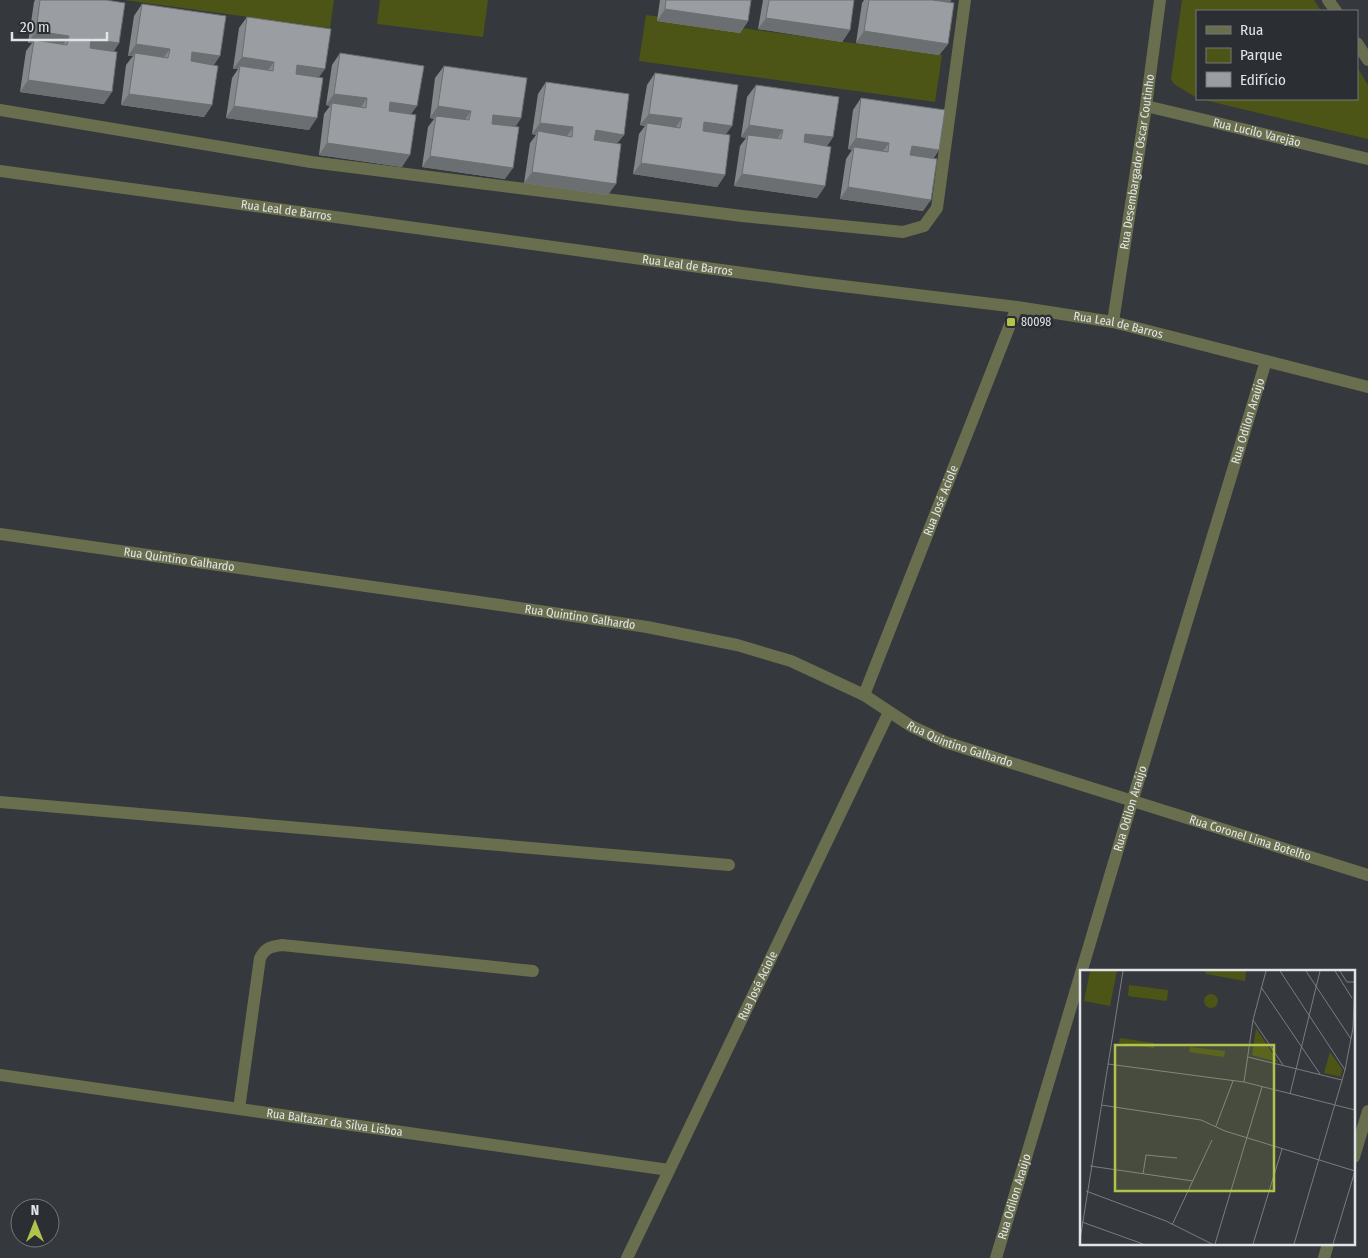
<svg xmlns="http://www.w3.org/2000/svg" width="1368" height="1258" font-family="'Fira Sans Condensed',sans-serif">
<rect width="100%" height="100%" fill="#35383c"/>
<g fill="#4c5516">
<path d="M124 0H334L330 28Z"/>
<path d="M380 0H488L483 37 377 24Z"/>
<path d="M1182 0H1314L1321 11H1197V98L1174 84 1171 79Z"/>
<path d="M646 15 942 55 935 102 639 61Z"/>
<path d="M1357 67 1368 85V139L1200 99H1357Z"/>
</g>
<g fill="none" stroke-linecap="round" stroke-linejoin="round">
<g stroke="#696f4e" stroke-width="12">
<path d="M0 110 311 162 742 216 903 232 924 226 937 208 965 0"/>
<path d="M0 802 729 865"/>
</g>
<g stroke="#696f4e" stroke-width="12">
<path d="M1328 0 1336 11"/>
<path d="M1357 43 1368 60"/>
<path id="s1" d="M1146 106 1368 159"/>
<path id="s2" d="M0 171 809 282 1017 307 1113 322 1368 387"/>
<path id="s3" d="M1113 322 1146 106 1160 0"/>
<path id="s4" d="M0 534 500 605 647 627 737 645 791 661 864 695 911 726 945 742 1368 875"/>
<path id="s5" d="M864 695 1017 307"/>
<path id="s6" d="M0 1075 669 1170"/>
<path d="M239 1109 260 958C266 947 270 947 282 945L533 971"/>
<path d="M1354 1157 1368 1111"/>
<path id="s7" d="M627 1258 889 712"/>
<path id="s8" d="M996 1258 1132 802 1266 361"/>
<path d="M1324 1258 1328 1244"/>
</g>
</g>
<g fill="#84888b">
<path d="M35 0H106L119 43 114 51 104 104 20 92 26 51 32 43H28L34 2Z"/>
<path d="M660 0H751L748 21 740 33 657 21Z"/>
<path d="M763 0H854L850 30 842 42 758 29Z"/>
<path d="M864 0H951L950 3 948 44 939 55 856 43 862 3Z"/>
<path d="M142 4 214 65 212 105 204 117 121 105 126 65 133 56H128L134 16Z"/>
<path d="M247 17 319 77 309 130 226 118 232 78 238 69H233L239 28Z"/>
<path d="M340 53 412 114 402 167 319 155 324 114 330 106 326 105 332 65Z"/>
<path d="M444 66 521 118 515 127 505 179 422 167 428 127 434 119 430 118 435 78Z"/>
<path d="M655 73 726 134 725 175 717 187 633 174 639 134 645 126 640 125 647 85Z"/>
<path d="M546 82 624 135 617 143 608 195 524 183 530 143 536 135 532 134 538 94Z"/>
<path d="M756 85 833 137 827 146 825 186 817 198 734 186 740 146 746 138 741 137 747 97Z"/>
<path d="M861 98 939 150 933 159 923 211 840 199 846 159 852 150 848 149 853 110Z"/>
</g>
<g fill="#6c6f71">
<path d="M921 0H951L947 6Z"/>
<path d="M665 9 748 21 740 33 657 21Z"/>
<path d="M766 18 850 30 842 42 758 29Z"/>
<path d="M36 31 69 36 61 47 34 40 32 43H28Z"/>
<path d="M864 31 948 44 939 55 856 43Z"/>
<path d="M91 39 119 43 111 55 83 50Z"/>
<path d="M136 44 170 49 161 61 135 53 133 56H128Z"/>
<path d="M192 52 220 56 212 68 184 64Z"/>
<path d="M242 57 274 62 266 73 240 66 238 69H233Z"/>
<path d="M297 65 325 69 317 80 289 77Z"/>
<path d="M28 80 112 92 104 104 20 92Z"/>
<path d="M129 94 212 105 204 117 121 105Z"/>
<path d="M334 94 367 98 359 110 332 103 330 106 326 105Z"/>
<path d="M390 102 417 106 409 117 382 113Z"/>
<path d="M234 106 317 118 309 130 226 118Z"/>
<path d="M438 106 471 111 463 123 436 116 434 119 430 118Z"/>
<path d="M649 114 682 118 674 130 647 123 645 126 640 125Z"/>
<path d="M493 115 521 118 513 130 485 126Z"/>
<path d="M704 122 732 126 724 137 696 133Z"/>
<path d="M540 123 573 127 565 139 538 131 536 135 532 134Z"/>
<path d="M749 125 783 130 775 142 748 135 746 138 741 137Z"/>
<path d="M596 130 624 135 615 146 588 142Z"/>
<path d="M805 134 833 137 825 149 797 145Z"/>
<path d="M856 138 889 143 880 155 854 147 852 150 848 149Z"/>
<path d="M327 143 410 155 402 167 319 155Z"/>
<path d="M912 146 939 150 931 161 903 158Z"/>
<path d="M430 156 513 168 505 179 422 167Z"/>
<path d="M641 163 725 175 717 187 633 174Z"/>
<path d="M532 172 616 184 608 195 524 183Z"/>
<path d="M742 174 825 186 817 198 734 186Z"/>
<path d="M848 187 931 200 923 211 840 199Z"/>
</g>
<g fill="#9a9ea2" stroke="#6c6f71">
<path d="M40 0H106L125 3 119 43 91 39 90 48 117 52 112 92 28 80 34 40 67 45 69 36 36 31Z"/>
<path d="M666 0H751L748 21 665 9Z"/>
<path d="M769 0H854L850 30 766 18Z"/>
<path d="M869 0H932L954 3 948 44 864 31Z"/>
<path d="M142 4 226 16 220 56 192 52 191 61 218 66 212 105 129 94 135 53 168 58 170 49 136 44Z"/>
<path d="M247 17 331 29 325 69 297 65 296 74 323 78 317 118 234 106 240 66 273 71 274 62 242 57Z"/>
<path d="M340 53 424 66 417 106 390 102 389 111 416 115 410 155 327 143 332 103 366 108 367 98 334 94Z"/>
<path d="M444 66 527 78 521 118 493 115 492 124 519 127 513 168 430 156 436 116 469 120 471 111 438 106Z"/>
<path d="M655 73 738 85 732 126 704 122 703 131 730 135 725 175 641 163 647 123 680 128 682 118 649 114Z"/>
<path d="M546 82 629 94 624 135 596 130 594 140 621 144 616 184 532 172 538 131 572 137 573 127 540 123Z"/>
<path d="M756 85 839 97 833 137 805 134 804 142 831 147 825 186 742 174 748 135 781 139 783 130 749 125Z"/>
<path d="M861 98 945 110 939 150 912 146 910 155 937 159 931 200 848 187 854 147 888 152 889 143 856 138Z"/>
</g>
<rect fill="#b2c34c" stroke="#2b2e32" stroke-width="2" x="1006" y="317" width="10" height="10" rx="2.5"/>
<g text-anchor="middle" stroke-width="5" stroke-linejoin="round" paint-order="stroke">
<g font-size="12" fill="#e2e5e7" stroke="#2b2e32">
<text dy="4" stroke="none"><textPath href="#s1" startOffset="114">Rua Lucilo Varejão</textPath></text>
<text dy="4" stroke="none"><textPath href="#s3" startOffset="162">Rua Desembargador Oscar Coutinho</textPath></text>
<text dy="4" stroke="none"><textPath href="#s2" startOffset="289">Rua Leal de Barros</textPath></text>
<text dy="4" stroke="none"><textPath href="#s2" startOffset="694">Rua Leal de Barros</textPath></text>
<text dy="4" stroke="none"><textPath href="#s2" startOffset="1129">Rua Leal de Barros</textPath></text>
<text dy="4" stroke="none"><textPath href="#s8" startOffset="874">Rua Odilon Araújo</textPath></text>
<text dy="4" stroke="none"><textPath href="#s5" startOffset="209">Rua José Aciole</textPath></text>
<text dy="4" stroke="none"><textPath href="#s4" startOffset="181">Rua Quintino Galhardo</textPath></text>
<text dy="4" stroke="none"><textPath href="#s4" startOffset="586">Rua Quintino Galhardo</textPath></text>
<text dy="4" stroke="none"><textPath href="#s4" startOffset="991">Rua Quintino Galhardo</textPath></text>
<text dy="4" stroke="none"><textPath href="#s8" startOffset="469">Rua Odilon Araújo</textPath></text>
<text dy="4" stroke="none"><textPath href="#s4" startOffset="1296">Rua Coronel Lima Botelho</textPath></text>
<text dy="4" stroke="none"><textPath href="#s7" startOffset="302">Rua José Aciole</textPath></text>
<text dy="4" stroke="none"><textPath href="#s6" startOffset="338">Rua Baltazar da Silva Lisboa</textPath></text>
<text dy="4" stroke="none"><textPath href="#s8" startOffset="64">Rua Odilon Araújo</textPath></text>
</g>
<g font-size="12" fill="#e2e5e7" stroke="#2b2e32" text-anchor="start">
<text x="1021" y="326">80098</text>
</g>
</g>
<g transform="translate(1080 970)">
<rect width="275" height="275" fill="#35383c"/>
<path d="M10 1H37L30 36 4 31ZM125 1H166L165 11 126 4ZM49 15 88 20 87 31 48 26ZM124 31a7 7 0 1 1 14 0a7 7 0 1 1-14 0ZM176 58 198 92 172 85ZM40 68 74 73V78L39 73ZM110 77 145 81 144 87 109 82ZM250 82 262 99 261 107 244 103Z" fill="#4c5516"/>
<path fill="none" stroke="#7a7d80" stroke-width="1" d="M200 1 265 100M226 1 271 69M255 1 272 28M260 1 267 12H274M181 17 240 104M173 50 203 95M168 87 262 110M28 94 164 112 275 140M164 112 173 50 186 1M210 124 240 1M21 135 121 150 145 161 275 201M136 156 153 111M10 196 113 211M63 204 66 185 97 188M6 221 86 251 132 274M2 252 63 274M92 255 132 170M0 270 43 1M135 274 182 117M173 274 202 179M214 274 265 100 273 58 275 8M253 274 275 201"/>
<path fill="#b2c34c" fill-opacity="0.15" stroke="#b2c34c" stroke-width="2.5" d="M35 75H194V221H35Z"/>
<rect width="275" height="275" fill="none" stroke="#e2e5e7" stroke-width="2.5"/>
</g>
<rect x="1196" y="10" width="162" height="90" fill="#2b2e32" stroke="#74777a"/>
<rect x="1206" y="26" width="25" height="8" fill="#696f4e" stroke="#74777a"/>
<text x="1240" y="35" font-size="15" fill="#e2e5e7">Rua</text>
<rect x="1206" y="48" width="25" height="15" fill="#4c5516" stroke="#74777a"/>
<text x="1240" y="60" font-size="15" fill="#e2e5e7">Parque</text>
<rect x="1206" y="72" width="25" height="15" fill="#9a9ea2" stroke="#74777a"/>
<text x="1240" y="85" font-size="15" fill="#e2e5e7">Edifício</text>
<g transform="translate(35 1223)"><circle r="24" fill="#2b2e32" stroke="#74777a"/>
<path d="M0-4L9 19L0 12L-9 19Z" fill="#b2c34c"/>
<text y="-8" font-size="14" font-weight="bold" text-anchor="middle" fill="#e2e5e7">N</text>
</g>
<path d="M12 32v8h95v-8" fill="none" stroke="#e2e5e7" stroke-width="2.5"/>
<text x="20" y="32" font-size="15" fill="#e2e5e7" stroke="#2b2e32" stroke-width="4" paint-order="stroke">20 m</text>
</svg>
